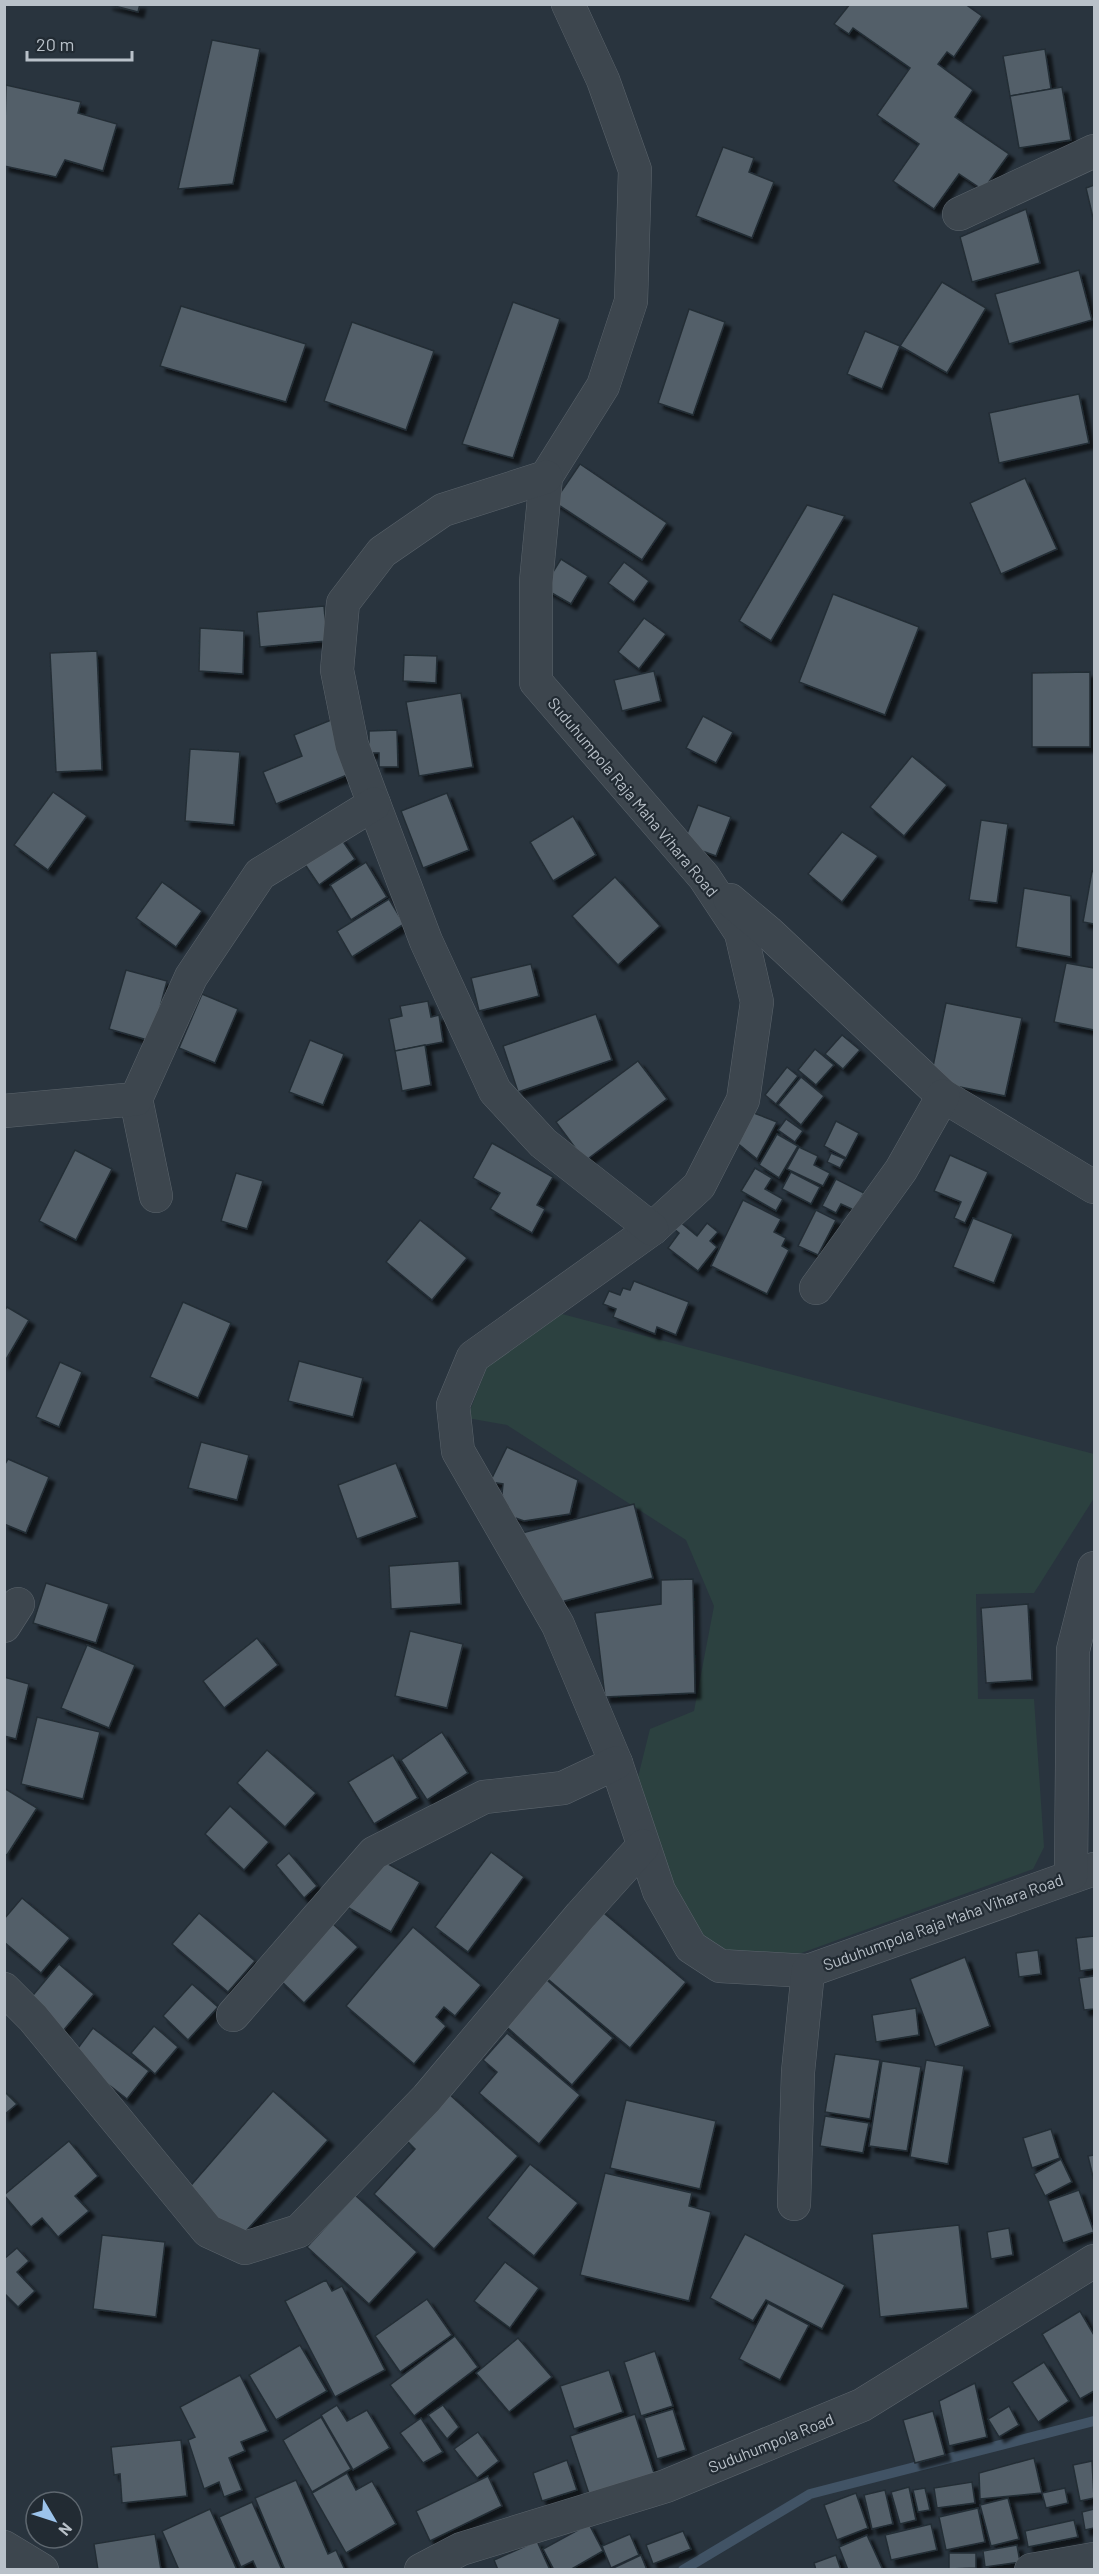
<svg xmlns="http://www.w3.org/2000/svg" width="1099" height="2574" font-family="Barlow,sans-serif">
<defs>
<filter id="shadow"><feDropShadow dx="5.5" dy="5.5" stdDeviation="1.5" flood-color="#0009"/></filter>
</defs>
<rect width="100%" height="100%" fill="#29343e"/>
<path fill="#2c4140" d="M562 1314 1094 1454V1498L1034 1593 976 1594 978 1699H1034L1044 1847 1033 1869 771 1964 716 1958 681 1926 638 1777 650 1729 694 1711 714 1606 686 1540 507 1425 467 1418 496 1344Z"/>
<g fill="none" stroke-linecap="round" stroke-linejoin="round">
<path stroke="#415365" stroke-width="10" d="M683 2570 810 2494 1094 2421"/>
</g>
<g fill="#525f69" stroke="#242d35" stroke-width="1.5" filter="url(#shadow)">
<path d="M107 4H140L138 12Z"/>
<path d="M850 4H965L982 16 954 57 947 52 938 64 973 90 955 117 1009 154 983 190 959 174 934 209 893 181 919 144 877 115 910 68 853 28 849 34 834 24Z"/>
<path d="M212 40 260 49 233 184 178 189Z"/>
<path d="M1045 49 1051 89 1010 96 1003 56Z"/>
<path d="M6 85 81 102 78 113 117 124 103 171 65 160 56 177 4 166Z"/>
<path d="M1062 87 1071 140 1019 148 1010 96Z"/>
<path d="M723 147 754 158 749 172 774 182 752 238 696 216Z"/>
<path d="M1094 185V222L1086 188Z"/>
<path d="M1026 209 1040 263 972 282 960 237Z"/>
<path d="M1079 270 1092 320 1009 344 995 294Z"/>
<path d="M942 282 986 308 947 373 900 346Z"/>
<path d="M513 302 560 319 513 458 462 444Z"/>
<path d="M181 306 306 344 286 402 160 366Z"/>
<path d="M689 309 725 322 693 415 658 403Z"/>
<path d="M352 322 434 351 406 430 324 401Z"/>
<path d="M865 331 900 346 882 389 847 374Z"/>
<path d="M1079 394 1089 443 999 463 989 413Z"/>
<path d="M580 464 667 523 642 560 554 502Z"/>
<path d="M1025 478 1057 549 1001 574 970 503Z"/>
<path d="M807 505 845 516 771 641 739 621Z"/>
<path d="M561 559 588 576 571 604 543 588Z"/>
<path d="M624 562 649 581 634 602 608 583Z"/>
<path d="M833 594 919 627 885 715 799 682Z"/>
<path d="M324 606 327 641 260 647 257 612Z"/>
<path d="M644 618 666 634 639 669 618 652Z"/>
<path d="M200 628 244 631 243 674 199 671Z"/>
<path d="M97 651 102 770 56 772 50 653Z"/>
<path d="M404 655 437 656 436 683 403 681Z"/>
<path d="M654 671 661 701 622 711 614 680Z"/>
<path d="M1090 672V747H1032V673Z"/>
<path d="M461 693 473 767 419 776 406 702Z"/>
<path d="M703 716 733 732 716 763 686 748Z"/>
<path d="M331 720 352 773 276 804 263 772 302 756 294 735Z"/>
<path d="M397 730 398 767H379V753H369V731Z"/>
<path d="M190 749 240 752 234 825 185 821Z"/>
<path d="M912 756 947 785 904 836 870 807Z"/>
<path d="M53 792 87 816 48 870 14 845Z"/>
<path d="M447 793 469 850 423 868 401 811Z"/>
<path d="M698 805 731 817 716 856 683 844Z"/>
<path d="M573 816 596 855 553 881 530 842Z"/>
<path d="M981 820 1008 824 997 903 969 900Z"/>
<path d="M842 832 878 856 842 902 808 874Z"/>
<path d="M340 837 355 859 319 885 304 863Z"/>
<path d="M366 862 387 897 351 920 330 885Z"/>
<path d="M1092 871 1094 872V924L1083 922Z"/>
<path d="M615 877 660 926 618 965 572 916Z"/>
<path d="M162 882 202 911 176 947 136 918Z"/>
<path d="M1024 888 1071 896V957L1016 947Z"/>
<path d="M389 899 404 924 352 957 337 931Z"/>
<path d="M1066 963 1094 968V1030L1054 1022Z"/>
<path d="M531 964 539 996 479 1011 471 978Z"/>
<path d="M126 970 167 981 151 1041 109 1029Z"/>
<path d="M202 994 238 1009 215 1063 179 1048Z"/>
<path d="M428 1001 431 1017 439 1015 443 1042 395 1051 389 1019 402 1016 400 1006Z"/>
<path d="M946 1003 1022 1018 1005 1096 930 1081Z"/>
<path d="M596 1014 612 1060 518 1092 503 1046Z"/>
<path d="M842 1035 860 1050 843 1069 825 1054Z"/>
<path d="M310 1040 344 1054 323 1105 289 1092Z"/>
<path d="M425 1045 431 1085 402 1091 395 1051Z"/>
<path d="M815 1049 834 1065 816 1085 798 1070Z"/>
<path d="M638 1061 667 1099 585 1161 556 1122Z"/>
<path d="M787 1067 798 1076 776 1104 765 1095Z"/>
<path d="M801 1077 824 1096 801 1125 778 1105Z"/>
<path d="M754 1113 777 1122 757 1159 736 1142Z"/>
<path d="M786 1119 803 1131 795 1142 778 1130Z"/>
<path d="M836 1121 859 1133 846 1158 824 1146Z"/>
<path d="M777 1134 798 1146 779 1178 759 1165Z"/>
<path d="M492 1143 553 1177 537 1205 545 1209 532 1233 490 1209 500 1193 473 1178Z"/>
<path d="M799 1147 818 1156 814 1165 830 1173 823 1186 787 1169Z"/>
<path d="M75 1150 112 1169 76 1240 39 1221Z"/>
<path d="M831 1153 845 1159 840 1168 827 1162Z"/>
<path d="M950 1155 988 1172 965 1223 954 1218 961 1202 934 1191Z"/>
<path d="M755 1168 772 1178 765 1189 783 1199 776 1211 741 1191Z"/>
<path d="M791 1172 820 1187 811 1204 782 1189Z"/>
<path d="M236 1173 263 1181 247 1229 221 1221Z"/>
<path d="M836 1179 864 1193 854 1210 841 1204 836 1213 822 1206Z"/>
<path d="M743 1200 781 1219 774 1232 786 1238 782 1246 789 1250 767 1294 711 1266Z"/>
<path d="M816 1210 836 1220 818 1255 798 1246Z"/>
<path d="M973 1218 1013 1234 994 1283 953 1267Z"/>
<path d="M420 1220 467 1258 432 1300 386 1262Z"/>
<path d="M679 1221 697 1236 707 1223 718 1232 710 1241 717 1247 698 1271 668 1248 679 1233 673 1228Z"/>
<path d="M634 1281 689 1302 676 1335 657 1327 655 1334 613 1317 616 1309 603 1304 609 1291 620 1295 623 1288 630 1290Z"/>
<path d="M183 1302 231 1323 198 1398 150 1377Z"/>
<path d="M7 1307 29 1320 4 1363V1311Z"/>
<path d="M299 1361 363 1378 353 1417 288 1401Z"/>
<path d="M60 1362 82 1372 59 1427 36 1417Z"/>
<path d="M201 1442 249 1455 237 1500 188 1488Z"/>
<path d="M507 1447 578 1480 570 1514 524 1521 507 1515 502 1494 503 1484 490 1482Z"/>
<path d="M8 1459 49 1477 26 1533 4 1524V1466Z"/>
<path d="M396 1463 417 1517 357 1539 338 1485Z"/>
<path d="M634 1504 653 1578 553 1604 518 1534Z"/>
<path d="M459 1561 461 1604 391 1609 389 1566Z"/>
<path d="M693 1579 695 1693 605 1697 595 1613 661 1604V1580Z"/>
<path d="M46 1583 109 1604 96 1643 33 1623Z"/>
<path d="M1028 1604 1032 1680 986 1683 981 1608Z"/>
<path d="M410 1631 463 1644 447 1708 395 1696Z"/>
<path d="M257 1638 278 1665 224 1708 203 1681Z"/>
<path d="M87 1645 135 1665 109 1728 61 1708Z"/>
<path d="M4 1677 29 1684 16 1739 4 1736Z"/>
<path d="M37 1717 100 1732 83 1799 21 1784Z"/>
<path d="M442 1732 468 1773 427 1800 401 1760Z"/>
<path d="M267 1750 316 1793 285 1827 237 1783Z"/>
<path d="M393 1755 418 1798 374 1824 348 1782Z"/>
<path d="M4 1788 37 1808 7 1855 4 1854Z"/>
<path d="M230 1806 269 1842 244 1870 205 1834Z"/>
<path d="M491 1852 524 1877 468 1952 435 1927Z"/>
<path d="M289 1853 317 1886 304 1898 276 1865Z"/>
<path d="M376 1857 420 1882 391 1932 347 1907Z"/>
<path d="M22 1898 70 1938 41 1973 4 1942V1919Z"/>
<path d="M593 1904 686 1982 630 2048 537 1970Z"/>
<path d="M199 1913 255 1961 228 1992 172 1944Z"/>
<path d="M333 1924 358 1947 304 2003 280 1980Z"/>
<path d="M413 1927 481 1985 455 2016 444 2007 436 2017 446 2026 414 2064 346 2006Z"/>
<path d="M1094 1936V1969L1080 1971 1076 1938Z"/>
<path d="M1038 1950 1041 1974 1019 1977 1016 1953Z"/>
<path d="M965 1957 990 2026 935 2047 910 1979Z"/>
<path d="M59 1964 94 1994 57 2038 24 2006Z"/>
<path d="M540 1974 613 2038 572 2085 500 2021Z"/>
<path d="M1094 1976V2009L1084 2010 1079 1978Z"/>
<path d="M192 1984 218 2007 188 2040 163 2016Z"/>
<path d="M916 2008 919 2035 876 2042 872 2015Z"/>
<path d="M154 2026 178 2047 155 2074 131 2053Z"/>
<path d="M93 2028 149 2071 127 2099 72 2056Z"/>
<path d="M507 2033 580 2095 539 2144 479 2093 497 2072 483 2060Z"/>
<path d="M835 2054 880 2060 870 2119 825 2112Z"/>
<path d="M926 2060 964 2066 948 2164 910 2157Z"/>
<path d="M882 2061 921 2067 907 2151 869 2146Z"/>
<path d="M4 2091 17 2104 4 2115Z"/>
<path d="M273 2091 328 2140 238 2240 186 2191Z"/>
<path d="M449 2094 518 2156 434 2249 374 2194 415 2149 407 2141Z"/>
<path d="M626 2100 716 2121 700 2189 610 2168Z"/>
<path d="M825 2116 869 2123 863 2153 820 2146Z"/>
<path d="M1051 2129 1060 2158 1032 2168 1023 2138Z"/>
<path d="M69 2141 98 2176 75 2196 89 2211 58 2237 42 2218 31 2227 4 2195Z"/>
<path d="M1094 2155V2181L1088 2156Z"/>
<path d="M1061 2159 1072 2182 1045 2196 1034 2174Z"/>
<path d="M530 2164 578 2203 534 2256 487 2218Z"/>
<path d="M605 2173 692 2193 689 2206 711 2212 689 2301 580 2275Z"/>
<path d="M1079 2190 1094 2232 1063 2243 1048 2201Z"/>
<path d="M355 2195 417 2252 369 2304 307 2247Z"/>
<path d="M959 2225 968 2308 880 2317 872 2234Z"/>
<path d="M1009 2228 1013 2255 991 2259 987 2232Z"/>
<path d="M745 2234 845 2285 822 2329 766 2300 753 2321 710 2298Z"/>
<path d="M102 2235 165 2242 156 2317 93 2309Z"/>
<path d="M17 2248 29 2261 17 2272 35 2291 18 2307 4 2293V2259Z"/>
<path d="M505 2262 539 2288 510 2328 474 2301Z"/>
<path d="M326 2280 332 2291 342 2286 385 2370 335 2397 285 2301Z"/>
<path d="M427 2299 452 2335 400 2372 375 2336Z"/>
<path d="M768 2303 809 2325 780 2380 739 2359Z"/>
<path d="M1080 2311 1094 2335V2391L1080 2399 1042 2334Z"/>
<path d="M455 2336 478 2367 414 2416 390 2385Z"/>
<path d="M518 2338 552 2377 509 2412 476 2373Z"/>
<path d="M300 2345 327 2391 276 2420 249 2375Z"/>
<path d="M655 2351 673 2406 641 2416 624 2362Z"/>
<path d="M1044 2362 1069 2401 1038 2422 1012 2382Z"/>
<path d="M609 2370 623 2412 574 2429 560 2386Z"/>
<path d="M240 2375 268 2431 241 2442 245 2451 229 2458 242 2490 224 2497 219 2482 204 2489 188 2440 195 2437 180 2407Z"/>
<path d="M975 2383 987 2437 949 2446 939 2401Z"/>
<path d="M337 2405 347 2421 367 2410 390 2448 353 2470 321 2415Z"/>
<path d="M443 2405 459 2427 447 2439 428 2415Z"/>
<path d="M1009 2406 1019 2425 999 2437 988 2419Z"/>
<path d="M673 2409 686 2450 657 2459 644 2418Z"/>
<path d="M933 2411 945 2455 915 2463 903 2420Z"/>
<path d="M635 2414 655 2476 590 2497 570 2436Z"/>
<path d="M321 2417 351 2469 312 2492 283 2440Z"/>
<path d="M421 2418 443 2452 423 2463 400 2433Z"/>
<path d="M478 2432 499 2461 477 2478 454 2449Z"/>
<path d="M181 2440 187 2496 122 2503 120 2474 114 2475 111 2447Z"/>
<path d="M1034 2458 1042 2493 980 2499 979 2473Z"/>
<path d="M567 2460 577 2490 542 2501 533 2473Z"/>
<path d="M1092 2461 1094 2498 1080 2501 1073 2465Z"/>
<path d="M347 2473 356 2490 372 2481 396 2524 346 2553 312 2493Z"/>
<path d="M488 2476 502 2506 430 2541 416 2511Z"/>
<path d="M296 2480 328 2554 336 2550 345 2570H285L255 2498Z"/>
<path d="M972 2482 975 2503 937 2508 934 2488Z"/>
<path d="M909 2487 916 2520 900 2524 891 2492Z"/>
<path d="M925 2488 930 2510 918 2512 913 2490Z"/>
<path d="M1065 2488 1068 2503 1046 2508 1042 2493Z"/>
<path d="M885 2490 893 2524 872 2529 864 2495Z"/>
<path d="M856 2493 868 2528 837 2540 824 2505Z"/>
<path d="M1008 2498 1019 2539 991 2546 980 2505Z"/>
<path d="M252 2502 282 2570H257L253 2561 241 2567 219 2517Z"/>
<path d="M978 2508 985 2542 946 2550 939 2517Z"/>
<path d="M210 2509 237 2570H179L162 2531Z"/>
<path d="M1094 2509V2528L1085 2530 1082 2512Z"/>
<path d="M1074 2520 1078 2537 1028 2547 1025 2531Z"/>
<path d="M589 2524 603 2551 570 2570H554L543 2549Z"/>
<path d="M931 2524 937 2550 891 2560 885 2535Z"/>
<path d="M683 2531 691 2549 653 2564 646 2545Z"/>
<path d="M155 2534 161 2570H98L94 2544Z"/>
<path d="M630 2534 639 2555 611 2568 602 2546Z"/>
<path d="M867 2535 883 2570H848L839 2547Z"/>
<path d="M537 2541 550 2570H498L494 2560Z"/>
<path d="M1017 2545 1020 2562 985 2567 983 2551Z"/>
<path d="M949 2553H976V2568L949 2569Z"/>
<path d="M641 2555 647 2570H609Z"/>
<path d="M836 2555 841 2570H816L814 2563Z"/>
</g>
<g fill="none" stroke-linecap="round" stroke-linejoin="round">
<defs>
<g id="minor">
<path d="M568 4 603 80 635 170 631 301 603 386 546 477 536 582V682L704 877 741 933 757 1002 743 1100 699 1186 652 1229 473 1357 453 1405 458 1451 558 1625 616 1763 659 1891 691 1947 720 1966 808 1971 1094 1869"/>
<path d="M959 214 1094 151"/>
<path d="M546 477 443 510 382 552 343 603 337 670 352 745 374 804 426 941 495 1091 543 1143 652 1229"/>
<path d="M730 900 768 932 943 1096 1094 1187"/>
<path d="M136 1099 156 1196"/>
<path d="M4 1111 136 1099 191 977 260 874 374 804"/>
<path d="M816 1288 901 1170 943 1096"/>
<path d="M4 1626 18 1604"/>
<path d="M1071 1875 1073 1650 1094 1568"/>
<path d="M4 1989 33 2018 208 2231 245 2248 299 2231 427 2098 581 1915 643 1846"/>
<path d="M233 2015 374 1853 484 1797 563 1788 616 1763"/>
<path d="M794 2204 798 2072 808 1971"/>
<path d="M4 2547 42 2570"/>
<path d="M421 2570 461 2549 666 2486 862 2405 1094 2261"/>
<path d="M1031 2570 1094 2559"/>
</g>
</defs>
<use href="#minor" stroke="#5b646c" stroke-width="34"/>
<use href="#minor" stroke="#3d464e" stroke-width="33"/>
</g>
<g text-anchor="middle" stroke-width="4.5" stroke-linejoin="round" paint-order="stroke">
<g font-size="16" fill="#b9c1c9" stroke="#222b33">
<text transform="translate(633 797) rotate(50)" y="6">Suduhumpola Raja Maha Vihara Road</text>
<text transform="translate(943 1922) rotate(-20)" y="6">Suduhumpola Raja Maha Vihara Road</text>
<text transform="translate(771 2443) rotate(-22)" y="6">Suduhumpola Road</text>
</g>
</g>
<rect width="1099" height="2574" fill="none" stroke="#b9c1c9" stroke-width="12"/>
<g transform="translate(54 2520) rotate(129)"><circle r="28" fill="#222b33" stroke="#5e676f" stroke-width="1.5"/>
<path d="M0-4.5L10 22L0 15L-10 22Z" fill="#9cc3eb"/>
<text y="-9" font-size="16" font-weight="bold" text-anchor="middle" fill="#b9c1c9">N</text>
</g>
<path d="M27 51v9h105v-9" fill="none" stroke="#b9c1c9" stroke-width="3"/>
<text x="36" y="51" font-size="18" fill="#b9c1c9" stroke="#222b33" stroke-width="4.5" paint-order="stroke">20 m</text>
</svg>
